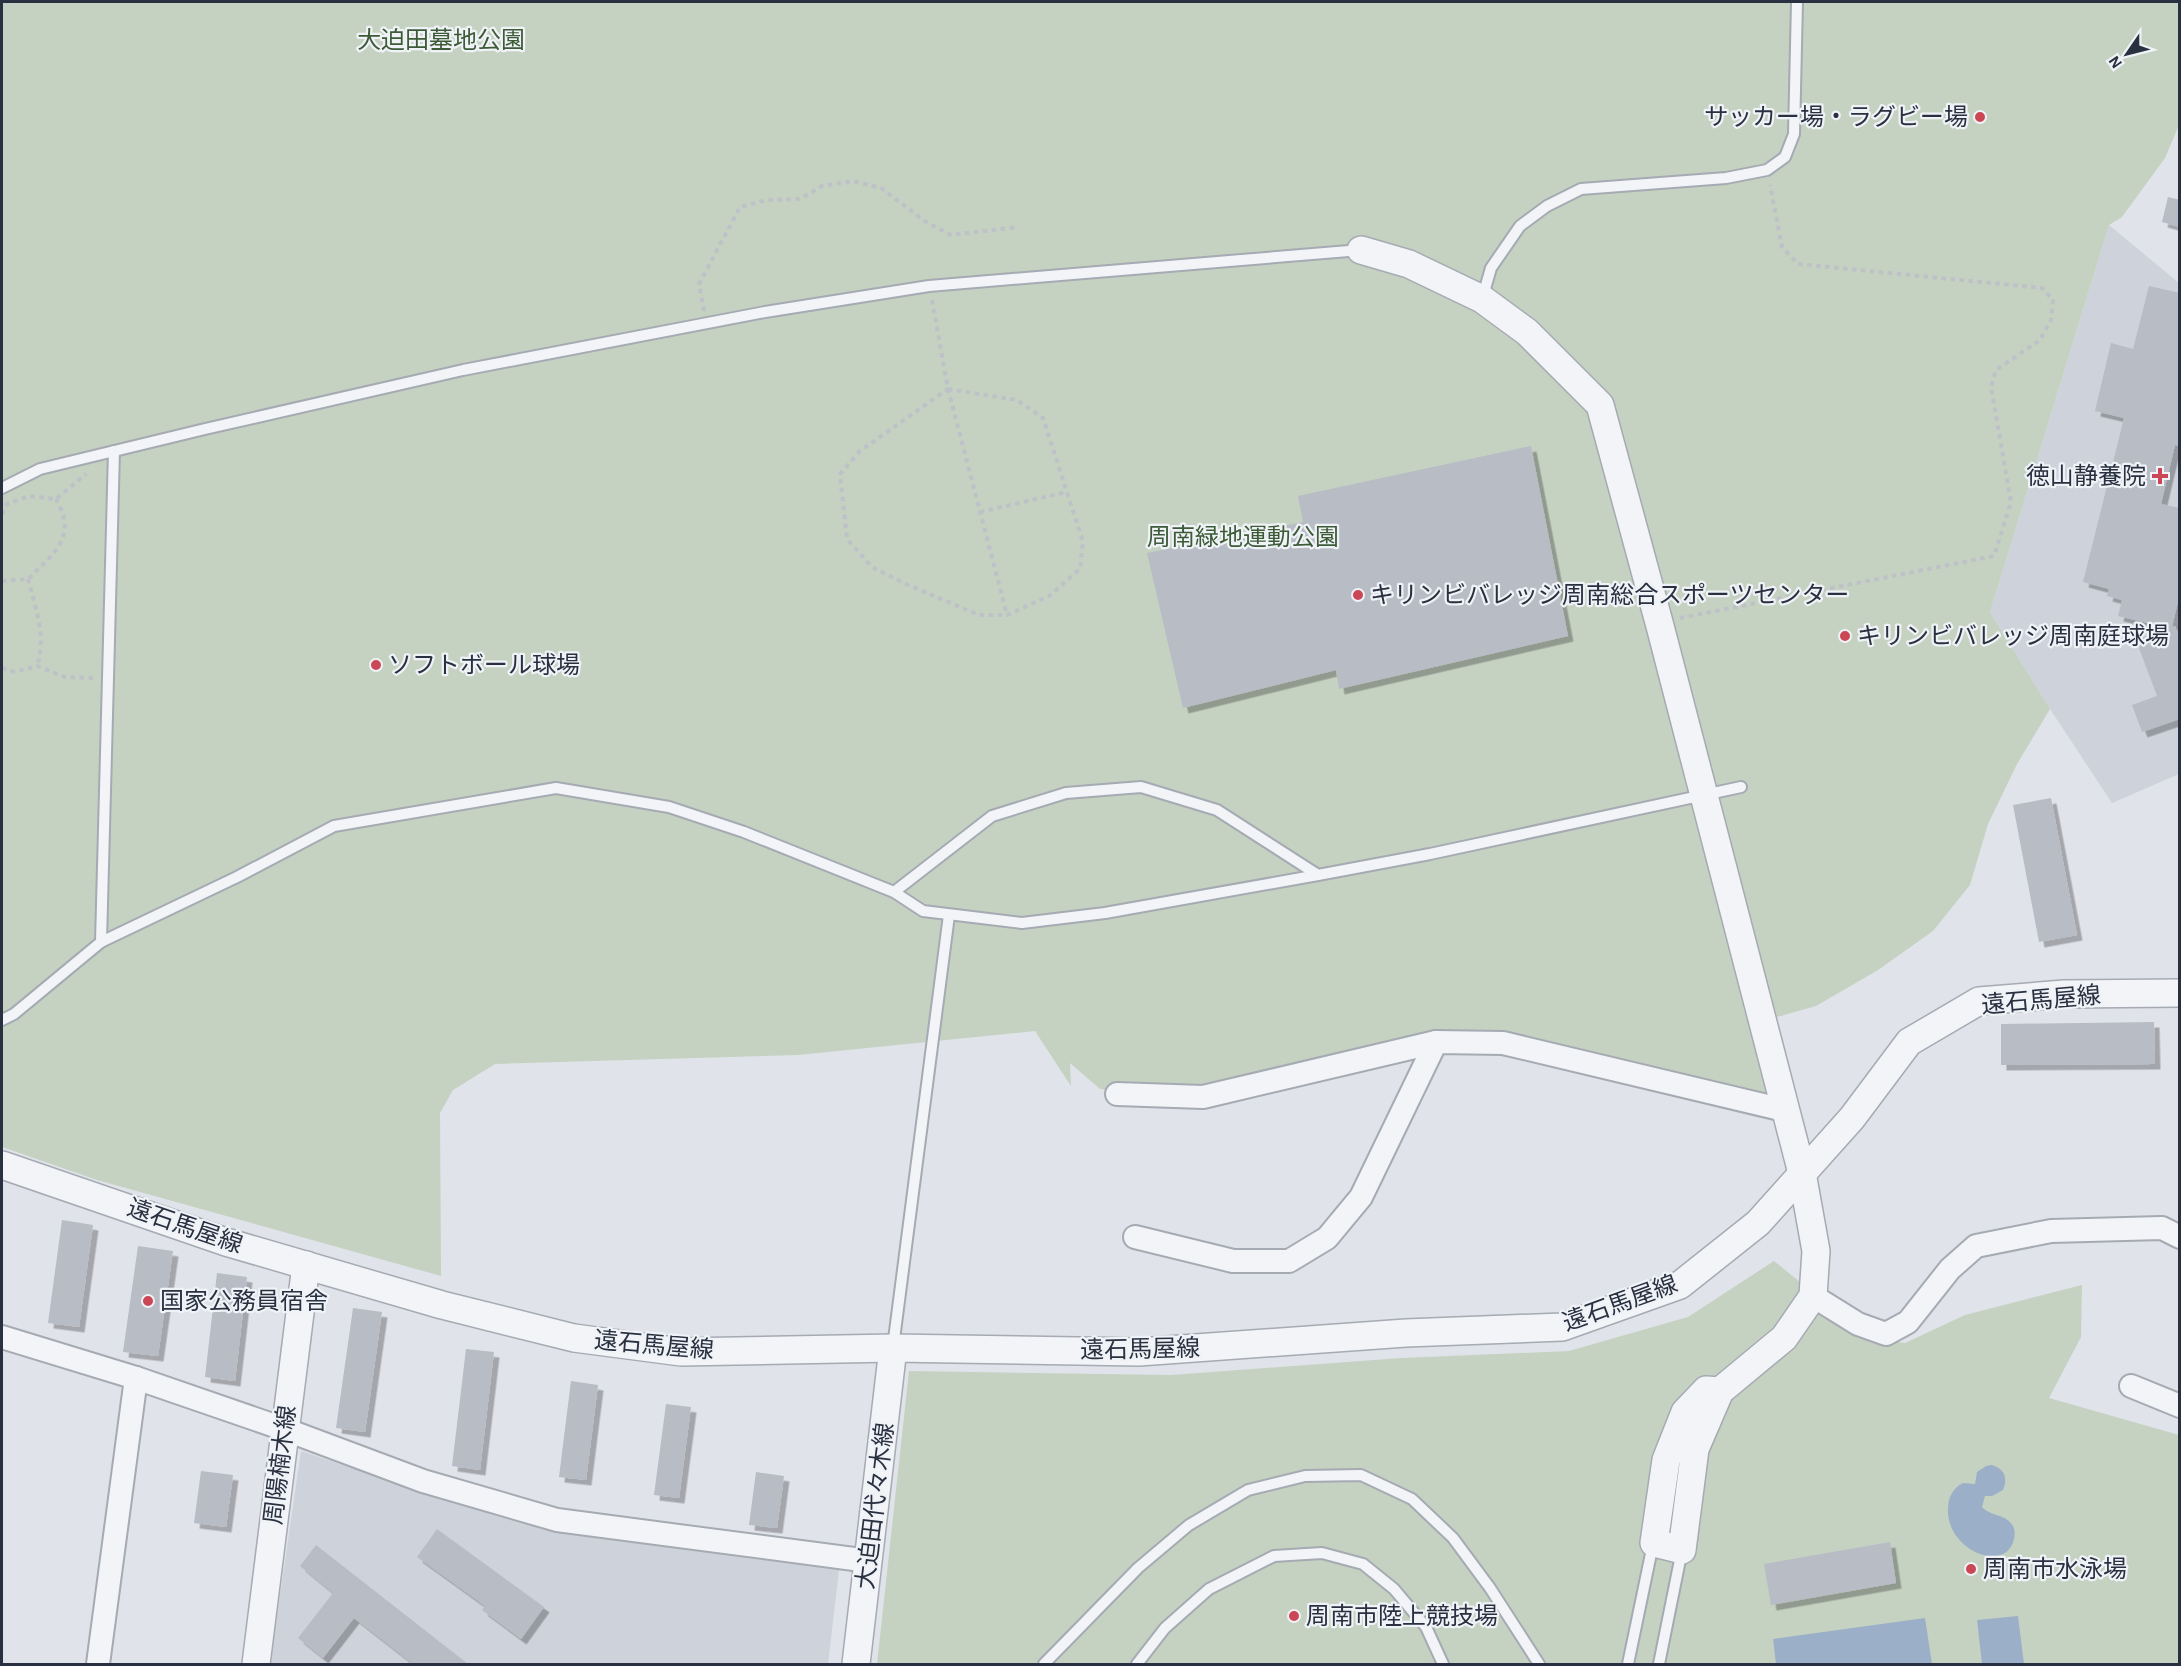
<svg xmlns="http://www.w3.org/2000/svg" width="2181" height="1666" font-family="'Alegreya Sans','Noto Sans JP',sans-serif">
<defs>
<filter id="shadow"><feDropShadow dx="5.5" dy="5.5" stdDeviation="0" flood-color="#0004"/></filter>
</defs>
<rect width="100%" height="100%" fill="#e0e3e9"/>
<g fill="#ced2da">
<path d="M2109 225 2179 283V774L2112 803 2050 709 1990 612Z"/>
<path d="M301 1451 449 1501 569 1534 839 1570 828 1664H270Z"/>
</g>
<g fill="#c5d2c1">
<path d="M2 2H2178L2179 125 2165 158 2122 217 2109 225 1990 612 2050 709 2017 764 1988 824 1970 885 1933 931 1878 970 1816 1006 1759 1022 1785 1108 1449 1042 1199 1099 1100 1089 1070 1063 1071 1086 1035 1031 798 1055 495 1064 453 1090 440 1113 441 1276 97 1180 2 1147Z"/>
<path d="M1774 1261 1869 1338 1905 1343 1965 1315 2082 1285 2081 1337 2049 1398 2179 1435V1664H877L909 1371 1171 1375 1401 1358 1569 1351 1688 1317Z"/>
</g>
<g fill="#9bb0c8">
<path d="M1992 1465C2005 1469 2008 1478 2003 1490L1992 1496H1985L1982 1507C1991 1517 2005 1513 2013 1526 2015 1530 2015 1535 2014 1539 2006 1575 1946 1550 1948 1509 1948 1497 1953 1488 1963 1483L1975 1484 1977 1472 1986 1466Z"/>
<path d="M2018 1616 2024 1664H1982L1977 1620Z"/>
<path d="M1925 1618 1932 1664H1776L1773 1639Z"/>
</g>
<g fill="#b7bcc5" filter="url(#shadow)">
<path d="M2168 197 2180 200V227L2162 222Z"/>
<path d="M2149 286 2180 293V446L2175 445 2161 504 2180 508V593L2172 627 2175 626 2180 639V719L2142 732 2132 705 2157 696 2136 640 2169 628 2118 616 2122 600 2107 596 2109 589 2083 582 2124 418 2095 411 2111 343 2133 349Z"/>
<path d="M1531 446 1568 636 1339 689 1336 670 1183 708 1147 553 1303 522 1298 496Z"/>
<path d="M2051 798 2077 935 2039 942 2013 805Z"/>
<path d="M2154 1022 2155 1064 2001 1065V1024Z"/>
<path d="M62 1220 93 1225 79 1327 48 1323Z"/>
<path d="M138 1246 173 1251 158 1356 123 1352Z"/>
<path d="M217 1273 247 1277 235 1381 205 1377Z"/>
<path d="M353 1308 382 1312 365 1432 336 1428Z"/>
<path d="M466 1349 494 1352 480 1470 452 1466Z"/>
<path d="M571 1381 598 1385 586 1480 559 1477Z"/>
<path d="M666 1404 691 1407 679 1498 654 1495Z"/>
<path d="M201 1471 233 1475 226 1527 194 1523Z"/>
<path d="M756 1472 784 1476 777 1528 749 1525Z"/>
<path d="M437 1529 544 1607 521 1639 482 1610 485 1606 417 1557Z"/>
<path d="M1890 1542 1896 1583 1771 1605 1764 1564Z"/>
<path d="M316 1545 468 1664H413L354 1618 323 1658 298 1638 333 1593 300 1566Z"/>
</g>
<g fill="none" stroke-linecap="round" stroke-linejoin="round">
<defs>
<g id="service">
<path d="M1482 299 1491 268 1520 226 1547 206 1581 189 1726 178 1767 170 1785 157 1794 134 1797 2"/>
<path d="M2 488 40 469 205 429 463 370 765 312 929 286 1361 250"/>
<path d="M894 892 992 816 1066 793 1141 787 1217 810 1318 875"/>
<path d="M101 942 114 451"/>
<path d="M2 1020 14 1014 101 942 237 877 334 826 556 788 669 807 744 832 894 892 923 911 1022 923 1105 913 1318 875 1430 854 1741 787"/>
<path d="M893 1347 949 915"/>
<path d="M1044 1664 1138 1568 1189 1525 1248 1490 1305 1476 1361 1475 1412 1499 1453 1538 1490 1588 1539 1664"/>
<path d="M1137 1664 1165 1628 1209 1589 1274 1556 1322 1553 1363 1564 1394 1589 1426 1627 1443 1664"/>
<path d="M1628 1664 1653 1544"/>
<path d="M1659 1664 1682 1550"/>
</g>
<g id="minor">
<path d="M1117 1094 1203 1097 1436 1042 1503 1043 1784 1110"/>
<path d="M1135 1237 1233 1261H1289L1327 1238 1361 1197 1436 1042"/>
<path d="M1813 1296 1858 1324 1886 1334 1908 1322 1950 1269 1976 1246 2051 1231 2162 1228 2180 1237"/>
<path d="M2 1337 136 1378 284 1429 423 1481 557 1520 869 1561"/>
<path d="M2131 1386 2180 1406"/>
<path d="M98 1664 136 1378"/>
</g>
<g id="tertiary">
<path d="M1361 250 1409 264 1482 299 1527 332 1600 405 1660 626 1802 1173 1816 1251 1813 1296 1784 1338 1720 1391 1695 1449 1682 1550 1654 1543 1666 1460 1685 1412 1706 1390 1720 1391"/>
<path d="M2 1165 226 1242 442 1305 574 1338 681 1352 893 1348 1139 1352 1406 1333 1562 1327 1680 1285 1758 1223 1852 1118 1909 1042 1979 1001 2064 994 2180 993"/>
<path d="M256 1664 306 1265"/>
<path d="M856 1664 893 1348"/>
</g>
</defs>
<use href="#service" stroke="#a5aab3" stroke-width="14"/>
<use href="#minor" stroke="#a5aab3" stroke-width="26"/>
<use href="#tertiary" stroke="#a5aab3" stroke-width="30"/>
<g stroke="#bec1c7" stroke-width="4" stroke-dasharray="4.5 4.5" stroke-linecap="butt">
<path d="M932 300 948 389 1007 615"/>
<path d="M704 311 699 284 740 207 767 200 800 199 822 186 853 181 881 188 926 222 951 235 1018 227"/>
<path d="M948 389 1017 400 1043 418 1083 542 1080 569 1049 596 1007 615H979L906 584 872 567 847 539 840 474 860 451Z"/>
<path d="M980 512 1067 492"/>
<path d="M2 514 7 504 29 496 56 499 86 474"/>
<path d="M28 579C35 606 47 638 37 666"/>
<path d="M2 581 28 579C54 553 78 538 56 499"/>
<path d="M1680 618 1994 556 2011 502 1991 387 1996 370 2040 340 2051 320 2053 300 2042 288 1798 264 1782 247 1770 185"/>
<path d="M2 668 15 672 37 666 65 677 93 678"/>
</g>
<use href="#service" stroke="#f2f4f7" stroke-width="10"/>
<use href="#minor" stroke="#f2f4f7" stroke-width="22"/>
<use href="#tertiary" stroke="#f2f4f7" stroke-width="27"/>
</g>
<g fill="#cb4756" stroke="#eff2f6" stroke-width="2">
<circle cx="1980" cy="117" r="6"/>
<path d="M2157 467h6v6h6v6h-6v6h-6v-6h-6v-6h6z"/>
<circle cx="1358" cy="595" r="6"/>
<circle cx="1845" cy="636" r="6"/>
<circle cx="376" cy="665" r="6"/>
<circle cx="148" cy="1301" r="6"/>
<circle cx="1971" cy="1569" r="6"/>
<circle cx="1294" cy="1616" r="6"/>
</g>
<g text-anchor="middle" stroke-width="4.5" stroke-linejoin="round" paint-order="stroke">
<g font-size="24" fill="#3c5b36" stroke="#eff2f6">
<text x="441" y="48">大迫田墓地公園</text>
<text x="1243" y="545">周南緑地運動公園</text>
</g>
<g font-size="24" fill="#293040" stroke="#eff2f6" text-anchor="start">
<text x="1968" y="125" text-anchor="end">サッカー場・ラグビー場</text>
<text x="2146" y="484" text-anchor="end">徳山静養院</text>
<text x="1370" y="603">キリンビバレッジ周南総合スポーツセンター</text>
<text x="1857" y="644">キリンビバレッジ周南庭球場</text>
<text x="388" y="673">ソフトボール球場</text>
<text x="160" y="1309">国家公務員宿舎</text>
<text x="1983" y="1577">周南市水泳場</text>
<text x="1306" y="1624">周南市陸上競技場</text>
</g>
<g font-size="24" fill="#293040" stroke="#eff2f6">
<text transform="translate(2041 1000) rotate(-5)" y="8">遠石馬屋線</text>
<text transform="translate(185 1226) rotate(19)" y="8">遠石馬屋線</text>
<text transform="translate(1620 1303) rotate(-20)" y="8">遠石馬屋線</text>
<text transform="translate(654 1345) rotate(5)" y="8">遠石馬屋線</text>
<text transform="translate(1140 1349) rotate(-1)" y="8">遠石馬屋線</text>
<text transform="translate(280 1465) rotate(-83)" y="8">周陽楠木線</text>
<text transform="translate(875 1506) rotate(-83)" y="8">大迫田代々木線</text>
</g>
</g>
<rect width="2181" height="1666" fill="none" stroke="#293040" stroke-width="6"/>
<g transform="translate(2127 54) rotate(235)" stroke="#eff2f6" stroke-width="4.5" paint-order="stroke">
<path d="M0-4.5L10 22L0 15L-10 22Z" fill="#293040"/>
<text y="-9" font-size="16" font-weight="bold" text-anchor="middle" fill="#293040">N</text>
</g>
</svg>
